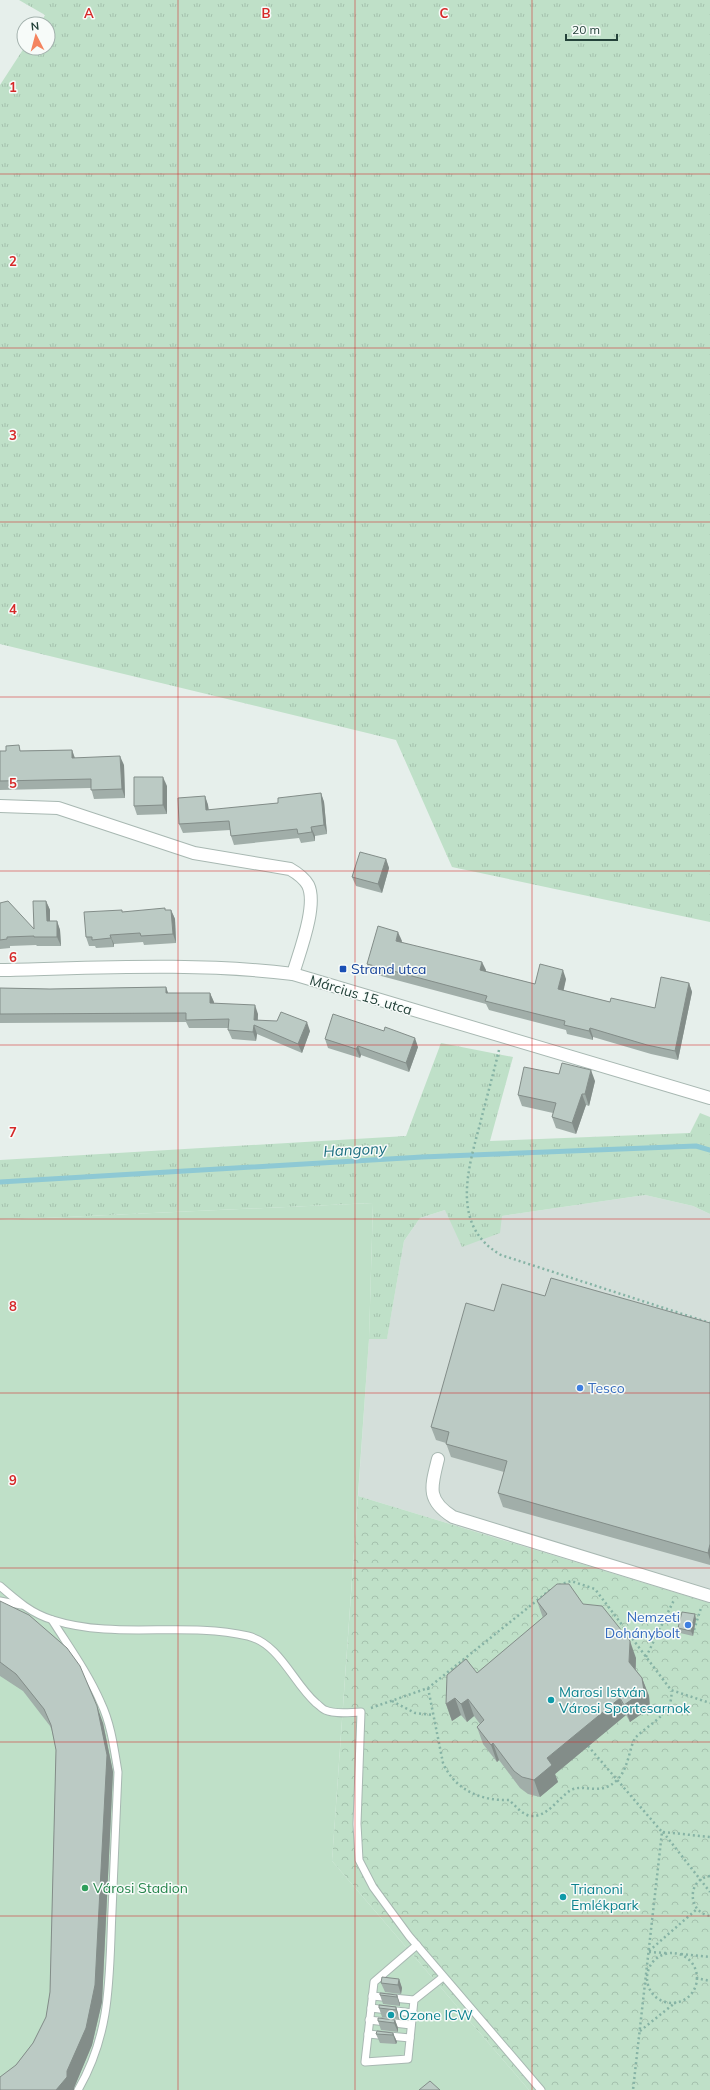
<svg xmlns="http://www.w3.org/2000/svg" width="710" height="2090" font-family="Mulish,sans-serif">
<defs>
<pattern id="grass-tufts" width="24" height="20" patternUnits="userSpaceOnUse"><rect width="24" height="20" fill="#bfe0c8"/><path d="M3 7l-1-3M5 7V3M7 7l1-3M15 17l-1-3M17 17v-4M19 17l1-3" fill="none" stroke="#a4c1ad"/></pattern>
<pattern id="park-crowns" width="20" height="18" patternUnits="userSpaceOnUse"><rect width="20" height="18" fill="#bfe0c8"/><path d="M2 6a3 3 0 1 1 6 0M12 15a3 3 0 1 1 6 0" fill="none" stroke="#a4c1ad"/></pattern>
</defs>
<rect width="100%" height="100%" fill="#e6efeb"/>
<path fill="#d4dfda" d="M645 1195 693 1206 710 1214V1603L358 1496 369 1339 387 1338 404 1241 420 1218 445 1210 502 1216Z"/>
<g fill="url(#grass-tufts)">
<path d="M19 0H710V922L452 867 396 740 0 644V85L24 48H48V24H40L45 15Z"/>
<path d="M441 1043 513 1057 490 1141 690 1133 700 1113 710 1117V1214L693 1206 645 1195 502 1216 500 1233 462 1247 445 1210 420 1218 404 1241 387 1339H369L373 1203 0 1220V1160L406 1136Z"/>
</g>
<path fill="url(#park-crowns)" d="M358 1496 710 1603V2090H529L332 1861Z"/>
<path fill="#bfe0c8" d="M373 1203 369 1339 332 1861 529 2090H0V1220Z"/>
<g fill="none" stroke-linecap="round" stroke-linejoin="round">
<path stroke="#8ec9d4" stroke-width="5" d="M0 1182 422 1157 696 1146 710 1150"/>
<defs>
<g id="service">
<path d="M0 1586C16 1600 32 1614 53 1620 116 1640 184 1621 248 1636 280 1644 293 1683 316 1703 319 1705 322 1709 325 1710 336 1715 351 1712 361 1712L357 1824 359 1860 373 1887 409 1936 541 2090"/>
<path d="M0 1601 21 1605"/>
<path d="M52 1620C69 1647 88 1673 101 1703 111 1724 114 1748 118 1772 116 1818 114 1864 112 1911 109 1975 112 2032 78 2090"/>
<path d="M417 1945 374 1982 365 2062 408 2059 414 2000 443 1977"/>
<path d="M372 1996 414 2000"/>
<path d="M371 2008 413 2013"/>
<path d="M369 2020 411 2025"/>
<path d="M368 2034 410 2038"/>
</g>
<g id="minor">
<path d="M0 806 58 808 194 853 290 869C297 873 304 878 308 885 318 905 299 953 293 974"/>
<path d="M0 970C97 968 196 962 293 974L710 1098"/>
<path d="M438 1459C431 1487 426 1500 453 1517L710 1596"/>
</g>
</defs>
<use href="#service" stroke="#a8b8b2" stroke-width="9"/>
<use href="#minor" stroke="#a8b8b2" stroke-width="14"/>
<g stroke="#86b3a5" stroke-width="2.5" stroke-dasharray="2 3" stroke-linecap="butt">
<path d="M499 1050C493 1075 486 1100 480 1124 468 1169 450 1226 501 1255L710 1323"/>
<path d="M559 1585 571 1581 595 1589 671 1690 710 1703"/>
<path d="M694 1630 701 1608"/>
<path d="M646 1657 674 1600"/>
<path d="M428 1688 443 1763C455 1790 481 1801 509 1800 515 1805 522 1815 531 1816 548 1817 558 1798 571 1790 585 1783 600 1797 617 1780 629 1769 630 1743 636 1737 649 1724 675 1712 671 1691"/>
<path d="M392 1701 415 1713 433 1715"/>
<path d="M371 1708 428 1688 550 1590"/>
<path d="M588 1746 662 1832 633 2090"/>
<path d="M663 1832 710 1892"/>
<path d="M663 1832 710 1837"/>
<path d="M710 1876C687 1879 687 1912 710 1916"/>
<path d="M649 1951 697 1909"/>
<path d="M649 1952 666 1953"/>
<circle cx="672" cy="1978" r="25"/>
<path d="M681 1954 710 1957"/>
<path d="M696 1978 710 1981"/>
<path d="M640 2031 676 2002"/>
</g>
<use href="#service" stroke="#fff" stroke-width="7"/>
<use href="#minor" stroke="#fff" stroke-width="12"/>
</g>
<g fill="#a1aea9">
<path d="M72 750 75 758 124 765 125 798 94 799 91 788 0 790V751Z"/>
<path d="M167 786V814L137 815 134 806Z"/>
<path d="M321 793 324 802 327 834 315 836V841L301 843 299 838 234 845 231 836 230 830 183 833 179 824 205 796 208 805 209 810 278 803Z"/>
<path d="M386 859 389 868 382 893 356 886 352 877Z"/>
<path d="M46 901 50 910V921H57L60 930 61 946H37L36 945 10 946V948L0 949V903L34 929Z"/>
<path d="M171 910 175 919 176 943 144 945 143 942 114 944V947L96 948 95 946H89L86 937 123 912Z"/>
<path d="M402 941 401 942 486 970 485 971 535 984 566 979 563 990 610 1002 655 1008 689 983 692 992 678 1060 651 1054 593 1037V1040L567 1034 566 1030 489 1010 486 1004 370 973 367 964Z"/>
<path d="M166 987 168 993H210L214 1003 258 1014V1020L310 1031 302 1053 257 1034 256 1041 232 1039 228 1030 229 1028H189L186 1022 0 1023V988L50 989Z"/>
<path d="M325 1039 418 1047 409 1072 361 1055 360 1058 328 1048Z"/>
<path d="M559 1074 595 1081 589 1106 586 1105 576 1134 556 1128 552 1117 553 1113 522 1106 518 1095Z"/>
<path d="M545 1296 710 1323V1565L503 1507 498 1493 504 1472 451 1457 446 1443 436 1440 431 1427 494 1311Z"/>
<path d="M0 1601 103 1723 113 1772 102 2002 92 2045 74 2088V2090H0L16 2065 33 2043 46 2017 50 1992 56 1750 52 1731 50 1726 23 1691 0 1676Z"/>
<path d="M537 1601 583 1604 636 1658V1670L642 1678 649 1696 650 1708 630 1722 626 1715 555 1774 558 1782 540 1797 528 1794 520 1788 499 1760 497 1762 483 1744 477 1727 480 1724 474 1716 467 1722 461 1715 452 1721 446 1704 477 1673 543 1618Z"/>
<path d="M696 1619 693 1636 680 1633 678 1628Z"/>
<path d="M399 1979 402 1988 401 1994 385 1992 381 1983Z"/>
<path d="M380 1995H397L400 2004V2006L383 2004Z"/>
<path d="M396 2007 399 2016V2019L382 2017 379 2008Z"/>
<path d="M395 2020 398 2028V2032L381 2030 378 2021Z"/>
<path d="M393 2033 397 2042 396 2044 380 2043 376 2034Z"/>
</g>
<g fill="#838d89">
<path d="M72 750 75 759 72 758Z"/>
<path d="M120 756 124 765 125 798 122 789Z"/>
<path d="M163 777 167 786V814L163 805Z"/>
<path d="M321 793 324 802 327 834 324 825Z"/>
<path d="M205 796 208 805 209 819 206 810Z"/>
<path d="M311 827 315 836V841L312 832Z"/>
<path d="M386 859 389 868 382 893 378 884Z"/>
<path d="M46 901 50 910V930L47 921Z"/>
<path d="M171 910 175 919 176 943 173 934Z"/>
<path d="M57 921 60 930 61 946 57 937Z"/>
<path d="M398 932 402 941 399 950 396 941Z"/>
<path d="M110 935 114 944V947Z"/>
<path d="M482 962 486 970 484 979 480 970Z"/>
<path d="M563 970 566 979 562 998 558 989Z"/>
<path d="M689 983 692 992 678 1060 675 1051Z"/>
<path d="M166 987 169 996 166 993Z"/>
<path d="M210 993 214 1002V1012L210 1003Z"/>
<path d="M255 1005 258 1014 257 1027 254 1020Z"/>
<path d="M307 1022 310 1031 302 1053 298 1044Z"/>
<path d="M254 1025 257 1034 256 1041 253 1032Z"/>
<path d="M590 1028 593 1037V1040L589 1031Z"/>
<path d="M415 1038 418 1047 409 1072 406 1063Z"/>
<path d="M358 1046 361 1055 360 1058 356 1049Z"/>
<path d="M591 1070 595 1081 589 1106 585 1094Z"/>
<path d="M582 1094 586 1105 576 1134 572 1123Z"/>
<path d="M710 1544V1560L708 1553Z"/>
<path d="M695 1614 696 1619 693 1636 691 1631Z"/>
<path d="M630 1641 636 1658 635 1679 629 1662Z"/>
<path d="M642 1678 649 1696 650 1708 630 1722 624 1705Z"/>
<path d="M455 1698 461 1715 452 1721 446 1704Z"/>
<path d="M620 1698 626 1715 555 1774 558 1782 540 1797 534 1780 547 1758Z"/>
<path d="M468 1699 474 1716 467 1722 461 1704Z"/>
<path d="M97 1706 103 1723 113 1772 102 2002 92 2045 74 2088V2090H56L67 2071Z"/>
<path d="M493 1743 499 1760 497 1762 491 1745Z"/>
<path d="M399 1979 402 1988 401 1994 398 1985Z"/>
<path d="M397 1995 400 2004V2006L397 1997Z"/>
<path d="M396 2007 399 2016V2019L396 2010Z"/>
<path d="M395 2020 398 2028V2032L394 2023Z"/>
<path d="M393 2033 397 2042 396 2044 393 2035Z"/>
</g>
<g fill="#bbcac4" stroke="#838d89">
<path d="M19 745 20 751 72 750V758L120 756 122 789 91 790V779L0 781V751H6V746Z"/>
<path d="M134 777H163V805L134 806Z"/>
<path d="M321 793 324 825 311 827 312 832 298 834 297 829 231 836 229 821 179 824 178 798 205 796 206 810 278 803V798Z"/>
<path d="M360 852 386 859 378 884 352 877Z"/>
<path d="M8 901 34 929 33 901H46L47 921H57V937H34V936L7 937V939L0 940V903Z"/>
<path d="M165 908V910H171L173 934 141 936 140 933 110 935 111 938 92 940V937H86L84 912 122 910V912Z"/>
<path d="M378 926 398 932 396 941 482 962 480 970 535 984 540 964 563 970 558 989 610 1002 611 998 655 1008 661 977 689 983 675 1051 647 1045 590 1028 589 1031 564 1025 565 1021 485 1001 487 996 367 964Z"/>
<path d="M166 987V993H210V1003L255 1005 254 1020 277 1021 281 1012 307 1022 298 1044 254 1025 253 1032 228 1030 229 1019 186 1020V1013L0 1014V988L50 989Z"/>
<path d="M333 1014 384 1031 385 1027 415 1038 406 1063 358 1046 356 1049 325 1039Z"/>
<path d="M562 1063 591 1070 585 1094H582L572 1123 552 1117 556 1103 518 1095 524 1067 559 1074Z"/>
<path d="M551 1278 710 1323V1544L708 1553 498 1493 507 1461 446 1444 449 1432 431 1427 466 1303 494 1311 502 1284 545 1296Z"/>
<path d="M557 1584H569L583 1604 602 1606 630 1641 629 1662 642 1678 644 1691 624 1705 620 1698 547 1758 552 1765 534 1780 522 1777 514 1771 493 1743 491 1745 477 1727 484 1720 468 1699 461 1704 455 1698 446 1704 447 1675 466 1659 477 1673 547 1614 537 1601Z"/>
<path d="M0 1601 29 1615 67 1648 80 1666 97 1706 107 1755 95 1985 86 2028 67 2071V2077L56 2090H0V2077L16 2065 33 2043 46 2017 50 1992 56 1750 51 1725 44 1709 16 1674 0 1662Z"/>
<path d="M682 1612 695 1614 691 1631 678 1628Z"/>
<path d="M382 1977 399 1979 398 1985 381 1983Z"/>
<path d="M380 1993 397 1995V1997L380 1995Z"/>
<path d="M379 2005 396 2007V2010L379 2008Z"/>
<path d="M378 2018 395 2020 394 2023 378 2021Z"/>
<path d="M377 2031 393 2033V2035L376 2034Z"/>
<path d="M430 2081 440 2090H419Z"/>
</g>
<path fill="none" stroke="#d62828" stroke-width="1" stroke-opacity="0.55" d="M178 0V2090M355 0V2090M532 0V2090M0 174H710M0 348H710M0 522H710M0 697H710M0 871H710M0 1045H710M0 1219H710M0 1393H710M0 1568H710M0 1742H710M0 1916H710"/>
<rect fill="#1a4fb4" stroke="#f7fbf9" stroke-width="1.5" x="339" y="965" width="8" height="8" rx="2"/>
<g fill="#3f7fe0" stroke="#f7fbf9" stroke-width="1.5">
<circle cx="580" cy="1388" r="4"/>
<circle cx="688" cy="1625" r="4"/>
</g>
<g fill="#0f9aa8" stroke="#f7fbf9" stroke-width="1.5">
<circle cx="551" cy="1700" r="4"/>
<circle cx="563" cy="1897" r="4"/>
<circle cx="391" cy="2015" r="4"/>
</g>
<circle fill="#2e9e5b" stroke="#f7fbf9" stroke-width="1.5" cx="85" cy="1888" r="4"/>
<g text-anchor="middle" stroke-width="3" stroke-linejoin="round" paint-order="stroke">
<g font-size="14" fill="#164399" stroke="#f7fbf9" text-anchor="start">
<text x="351" y="974">Strand utca</text>
</g>
<g font-size="14" fill="#24423a" stroke="#f7fbf9">
<text transform="translate(361 995) rotate(17)" y="5">Március 15. utca</text>
</g>
<g font-size="14" fill="#366cbe" stroke="#f7fbf9" text-anchor="start">
<text x="588" y="1393">Tesco</text>
<text x="680" y="1622" text-anchor="end">Nemzeti<tspan x="680" dy="16">Dohánybolt</tspan></text>
</g>
<g font-size="14" fill="#0d838f" stroke="#f7fbf9" text-anchor="start">
<text x="559" y="1697">Marosi István<tspan x="559" dy="16">Városi Sportcsarnok</tspan></text>
<text x="571" y="1894">Trianoni<tspan x="571" dy="16">Emlékpark</tspan></text>
<text x="399" y="2020">Ozone ICW</text>
</g>
<g font-size="14" fill="#27864d" stroke="#f7fbf9" text-anchor="start">
<text x="93" y="1893">Városi Stadion</text>
</g>
<g font-size="15" font-style="italic" fill="#1c6f80" stroke="#f7fbf9">
<text transform="translate(355 1150) rotate(-3)" y="5">Hangony</text>
</g>
</g>
<g font-size="13" text-anchor="middle" font-weight="bold" fill="#d62828" stroke="#f7fbf9" stroke-width="3" stroke-linejoin="round" paint-order="stroke">
<text x="89" y="18">A</text>
<text x="266" y="18">B</text>
<text x="444" y="18">C</text>
<text x="13" y="92">1</text>
<text x="13" y="266">2</text>
<text x="13" y="440">3</text>
<text x="13" y="614">4</text>
<text x="13" y="788">5</text>
<text x="13" y="962">6</text>
<text x="13" y="1137">7</text>
<text x="13" y="1311">8</text>
<text x="13" y="1485">9</text>
</g>
<g transform="translate(36 36) rotate(354)"><circle r="19" fill="#f7fbf9" stroke="#a3b1ad"/>
<path d="M0-3L7 15L0 10L-7 15Z" fill="#f4845f"/>
<text y="-6" font-size="11" font-weight="bold" text-anchor="middle" fill="#24423a">N</text>
</g>
<path d="M566 34v6h51v-6" fill="none" stroke="#24423a" stroke-width="2"/>
<text x="572" y="34" font-size="12" fill="#24423a" stroke="#f7fbf9" stroke-width="3" paint-order="stroke">20 m</text>
</svg>
